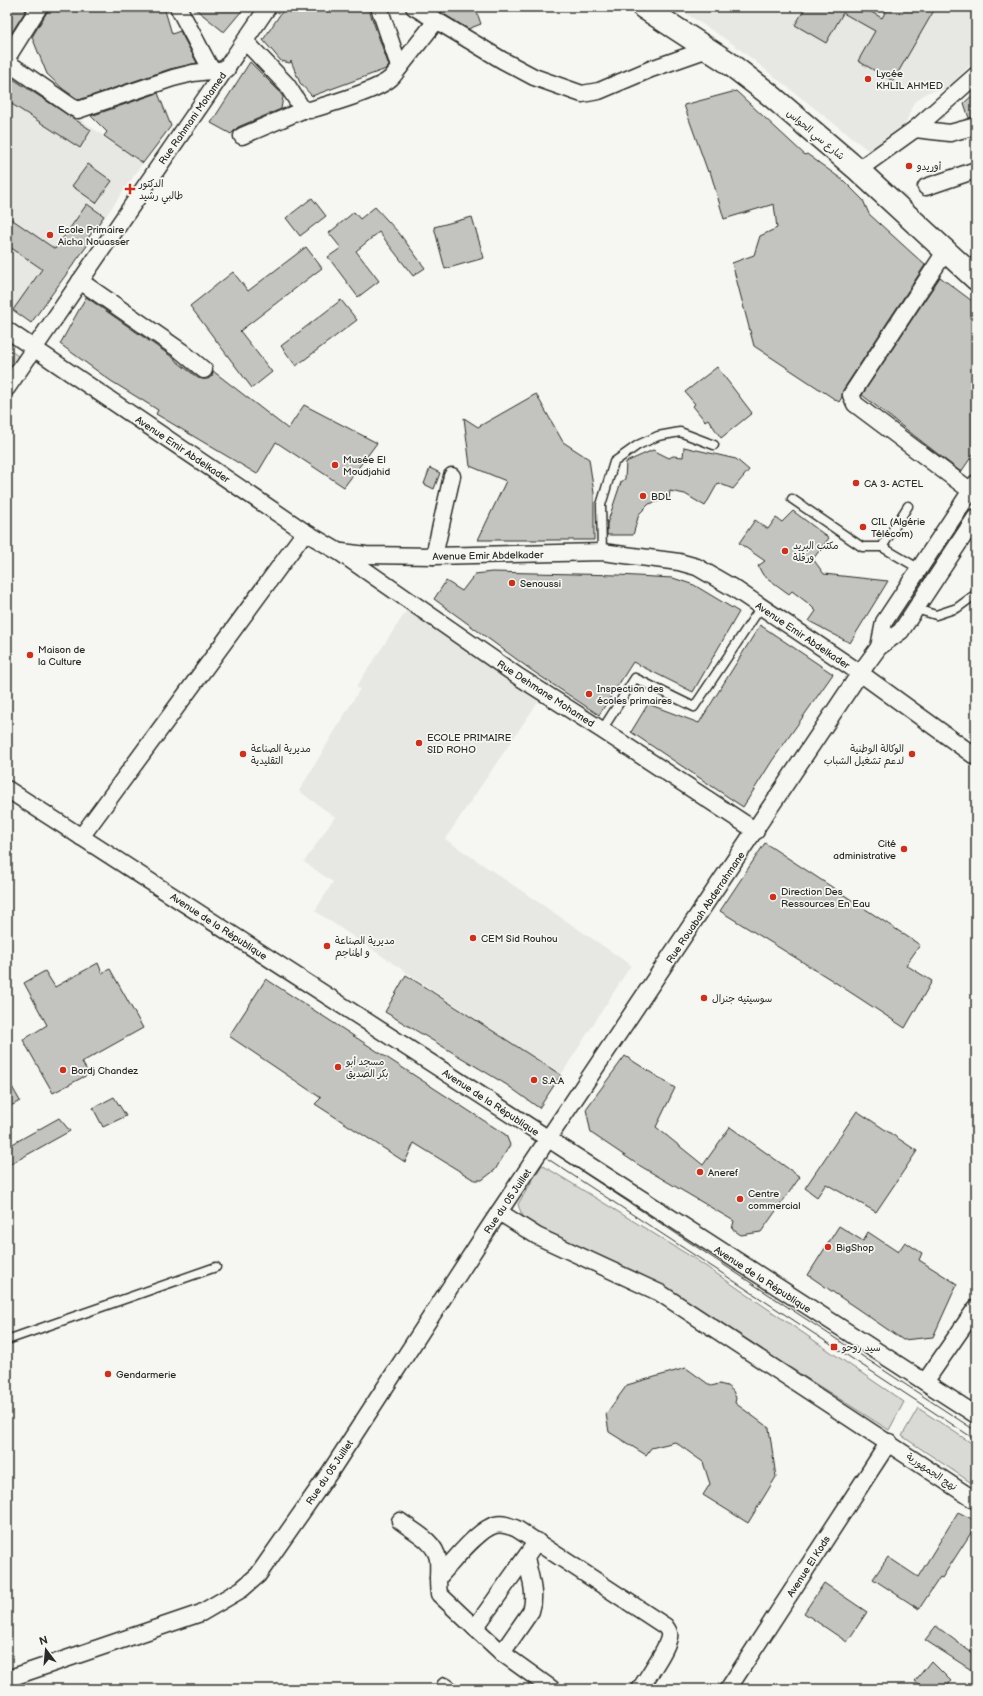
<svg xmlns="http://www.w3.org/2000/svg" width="983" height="1696" font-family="'Balsamiq Sans','Playpen Sans Arabic',sans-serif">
<rect width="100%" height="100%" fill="#f6f6f2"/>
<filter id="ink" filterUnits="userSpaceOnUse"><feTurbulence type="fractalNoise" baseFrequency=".025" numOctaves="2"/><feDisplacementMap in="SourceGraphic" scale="8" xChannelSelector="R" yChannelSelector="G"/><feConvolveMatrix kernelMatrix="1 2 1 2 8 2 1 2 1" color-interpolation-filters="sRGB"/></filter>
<g filter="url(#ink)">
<g fill="#e7e7e3">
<path d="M676 7H976V59L947 89 928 92 914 102 906 122 869 151 733 44Z"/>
<path d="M7 69 143 163 31 323 7 307Z"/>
<path d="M407 610 540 699 445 839 631 965 561 1075 528 1054 315 911 333 882 304 862 335 817 299 791 360 689 356 687Z"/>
</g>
<g fill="#d9d9d5" stroke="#828280">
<path d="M7 348 18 356 7 374Z"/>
<path d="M542 1165 695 1259 904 1402 889 1430 662 1287 537 1229C527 1222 521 1216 518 1204Z"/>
<path d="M918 1408 976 1446V1486L902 1436Z"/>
</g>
<g fill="#c3c3c0" stroke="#2b2b2b">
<path d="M7 7H20L26 10 7 40Z"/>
<path d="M55 7H164L172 34 180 31 197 63 170 69 79 100 63 89 47 74 32 37 47 12 55 10Z"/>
<path d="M193 7H245L224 32Z"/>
<path d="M285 7H368L389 66 386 69 312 96 300 83 291 61 290 63 281 61 263 40Z"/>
<path d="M432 7H475L481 24 468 29Z"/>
<path d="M806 7H862L882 18 888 7H936L893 81 858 61 875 31 843 13 826 43 795 25Z"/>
<path d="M250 62 279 91 283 97 281 109 238 127 231 134 211 123Z"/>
<path d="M7 75 91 130 80 148 7 101Z"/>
<path d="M736 91 805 155 807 154 844 181 863 200 869 214 925 265 843 390 842 397 839 402 754 346 732 263 754 255 760 236 777 228 774 204 724 219 710 171 708 172 684 105Z"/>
<path d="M976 92V117L969 118 964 103Z"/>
<path d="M158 93 171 126 143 163 104 136 107 132 91 116Z"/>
<path d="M88 164 112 181 96 203 72 186Z"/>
<path d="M312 198 326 216 300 236 286 218Z"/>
<path d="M87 204 104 216 86 241 89 243 31 323 13 310 42 269 7 245V216L55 249Z"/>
<path d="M375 207 399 233 425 268 413 276 379 232 356 251 379 281 358 297 328 257 341 248 329 233 354 212 360 219Z"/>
<path d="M472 217 484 258 445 269 434 227Z"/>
<path d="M306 247 322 268 240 331 272 372 252 388 190 306 233 272 248 291Z"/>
<path d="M940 277 976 304V450L961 472 862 395Z"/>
<path d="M86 297 175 359V360L198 378 203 379H208L212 376 213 371 288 429 304 405 377 443 344 487 276 442 257 474 156 414 158 410 111 381 60 344Z"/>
<path d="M341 300 357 320 296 366 281 346Z"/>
<path d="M717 367 752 413 721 438 708 419 705 421 693 406 695 404 685 392Z"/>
<path d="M536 394 563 442 589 459 594 493V540H478L506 481 470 466 464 418 478 427Z"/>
<path d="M684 447 736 459 749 470 733 489 718 483 705 506 685 494 670 491 669 498 649 504 639 514 633 535H607V524L621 482 625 479 626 462 653 450 669 458 673 456 683 457Z"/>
<path d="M430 468 440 473 434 489 424 484Z"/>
<path d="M793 511 829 538 813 559 824 574 888 581 850 643 809 621 816 611 809 604 792 591 789 594 763 575 758 566 765 561 739 543 755 520 768 529 776 518 782 522Z"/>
<path d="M492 572 618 575 673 578 694 585 739 612 693 692 633 662 599 715 534 672 434 599 446 581 462 591 475 574Z"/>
<path d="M760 625 833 674 772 761 743 807 631 732 648 704 699 723Z"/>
<path d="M765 843 920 945 906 965 932 981 905 1028 830 979 720 911Z"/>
<path d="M98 963 102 973 110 969 143 1028 82 1062 89 1074 53 1093 23 1040 47 1025 24 983 45 971 55 987Z"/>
<path d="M406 975 561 1075 539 1108 507 1085 385 1012Z"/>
<path d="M266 979 506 1135 510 1145 495 1170 482 1180H474L414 1143 405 1162 315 1104 321 1098 229 1036Z"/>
<path d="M625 1056 675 1088 656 1127 703 1165 730 1127 800 1177 761 1232 741 1235 732 1229 734 1221 637 1164 591 1133 586 1109Z"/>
<path d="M7 1078 20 1101 7 1108Z"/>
<path d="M114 1097 126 1116 103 1127 93 1108Z"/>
<path d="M857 1111 917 1151 876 1212 826 1184 817 1197 805 1188Z"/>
<path d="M59 1118 70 1131 7 1166V1147Z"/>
<path d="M839 1226 863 1241 868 1232 898 1252 905 1242 922 1253 919 1260 957 1284 933 1337 903 1340 808 1275Z"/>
<path d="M686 1368 711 1386 719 1384 727 1386 733 1391 736 1398 735 1403 769 1428 776 1477 748 1523 703 1495 710 1484 703 1462 675 1442 651 1448 646 1455 609 1432 606 1414 627 1385Z"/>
<path d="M958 1512 976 1521V1525L942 1578 940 1577 919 1609 873 1579 888 1557 918 1577Z"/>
<path d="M824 1583 867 1612 847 1642 804 1613Z"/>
<path d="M936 1626 976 1656V1673L925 1640Z"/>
<path d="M931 1661 951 1681 945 1689H927L915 1681Z"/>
</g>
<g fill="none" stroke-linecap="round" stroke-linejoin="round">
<defs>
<g id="lane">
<path d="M792 499 862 547H882L918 568"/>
<path d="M882 547 908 506"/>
<path d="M602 552 601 505 614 462 638 445 658 436 680 432 714 445"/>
<path d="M916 609 936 615 957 608 976 594"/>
<path d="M602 730 635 678 694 707 761 607"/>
<path d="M7 1340 216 1267"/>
</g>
<g id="street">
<path d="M178 7 212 71"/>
<path d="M414 7 502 60 534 77 582 94 599 91 651 69 708 49"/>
<path d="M246 42 287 85 303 110H310C329 104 377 91 391 78 394 75 396 72 399 68L397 60 379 7"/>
<path d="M7 58 39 7"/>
<path d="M7 62 72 107 78 110 173 78 193 73 227 69"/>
<path d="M399 68 436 21"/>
<path d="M915 129 950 133 976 126"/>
<path d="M242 136 303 110"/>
<path d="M858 170 915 129 976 75"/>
<path d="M926 187 976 170"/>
<path d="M945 252 851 395 855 404 971 491"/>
<path d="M80 281 181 351 204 370"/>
<path d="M7 330 305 532 339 552 519 677 602 730 756 831"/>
<path d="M7 388 268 7"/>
<path d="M342 552 366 555 434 556 602 552 679 562 697 567 735 589 860 673 976 757"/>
<path d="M434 556 452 476"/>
<path d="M879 647 884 622 976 483"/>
<path d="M7 789 976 1415"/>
<path d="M81 837 305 532"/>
<path d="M499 1212 537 1236 660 1293 976 1501"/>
<path d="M925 1382 976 1308"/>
<path d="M400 1521C413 1531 435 1541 438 1559 439 1570 437 1582 439 1594L475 1628"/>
<path d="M537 1541 475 1628 502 1653 552 1689"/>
<path d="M438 1578C451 1564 478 1529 495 1525 503 1523 510 1526 517 1529L665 1626C668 1630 670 1633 669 1637 667 1650 647 1677 640 1689"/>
<path d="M502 1653 531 1611C537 1594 529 1574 526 1557"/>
<path d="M7 1679 201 1613 242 1589 258 1575 330 1472 499 1212 860 673 879 647 901 631 976 517"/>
<path d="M445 1686 449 1689"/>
<path d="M728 1689 889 1442"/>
</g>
<path id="secondary" d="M643 7 726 61 769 94 858 170 976 279"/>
</defs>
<use href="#lane" stroke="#2b2b2b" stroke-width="11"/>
<use href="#street" stroke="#2b2b2b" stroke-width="19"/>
<use href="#secondary" stroke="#2b2b2b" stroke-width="25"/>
<use href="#lane" stroke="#f6f6f2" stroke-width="8"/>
<use href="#street" stroke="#f6f6f2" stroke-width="16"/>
<use href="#secondary" stroke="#f6f6f2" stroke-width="22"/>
<g stroke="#2b2b2b" stroke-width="1">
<path d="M554 1153 976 1431"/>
<path d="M548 1159 976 1440"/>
</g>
</g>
</g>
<g fill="#c8321e" stroke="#f6f6f2" stroke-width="1.5">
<circle cx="868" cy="79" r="4"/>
<circle cx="909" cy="166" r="4"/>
<path d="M128 183h4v4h4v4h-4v4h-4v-4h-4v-4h4z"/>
<circle cx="50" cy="235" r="4"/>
<circle cx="335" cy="465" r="4"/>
<circle cx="856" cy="483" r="4"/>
<circle cx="643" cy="496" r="4"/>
<circle cx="863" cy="527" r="4"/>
<circle cx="785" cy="551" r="4"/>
<circle cx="512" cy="583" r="4"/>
<circle cx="30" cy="655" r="4"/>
<circle cx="589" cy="694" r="4"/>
<circle cx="419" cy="743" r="4"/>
<circle cx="243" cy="754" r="4"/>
<circle cx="912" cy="754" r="4"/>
<circle cx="904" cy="849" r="4"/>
<circle cx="773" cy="897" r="4"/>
<circle cx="473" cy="938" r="4"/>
<circle cx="327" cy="946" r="4"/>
<circle cx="704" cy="998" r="4"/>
<circle cx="338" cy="1067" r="4"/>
<circle cx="63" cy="1070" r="4"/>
<circle cx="534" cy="1080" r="4"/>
<circle cx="700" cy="1172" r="4"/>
<circle cx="740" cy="1199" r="4"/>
<circle cx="828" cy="1247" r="4"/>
<rect x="830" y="1343" width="8" height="8" rx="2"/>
<circle cx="108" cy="1374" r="4"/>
</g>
<g text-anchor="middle" stroke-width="3.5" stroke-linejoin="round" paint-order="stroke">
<g font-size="10" fill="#2b2b2b" stroke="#f6f6f2" text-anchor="start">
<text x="876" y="77">Lycée<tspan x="876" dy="12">KHLIL AHMED</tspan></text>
<text x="917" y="170">أوريدو</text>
<text x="139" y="187">الدكتور<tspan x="139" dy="12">طالبي رشيد</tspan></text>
<text x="58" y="233">Ecole Primaire<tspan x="58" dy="12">Aicha Nouasser</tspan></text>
<text x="343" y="463">Musée El<tspan x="343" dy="12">Moudjahid</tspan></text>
<text x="864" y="487">CA 3- ACTEL</text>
<text x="651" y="500">BDL</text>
<text x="871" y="525">CIL (Algérie<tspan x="871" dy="12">Télécom)</tspan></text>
<text x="793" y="549">مكتب البريد<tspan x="793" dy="12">ورقلة</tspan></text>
<text x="520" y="587">Senoussi</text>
<text x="38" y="653">Maison de<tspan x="38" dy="12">la Culture</tspan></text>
<text x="597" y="692">Inspection des<tspan x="597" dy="12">écoles primaires</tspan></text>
<text x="427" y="741">ECOLE PRIMAIRE<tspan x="427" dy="12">SID ROHO</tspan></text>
<text x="251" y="752">مديرية الصناعة<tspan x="251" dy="12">التقليدية</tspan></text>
<text x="904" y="752" text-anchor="end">الوكالة الوطنية<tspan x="904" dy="12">لدعم تشغيل الشباب</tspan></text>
<text x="896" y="847" text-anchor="end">Cité<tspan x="896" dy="12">administrative</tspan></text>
<text x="781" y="895">Direction Des<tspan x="781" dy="12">Ressources En Eau</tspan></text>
<text x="481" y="942">CEM Sid Rouhou</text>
<text x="335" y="944">مديرية الصناعة<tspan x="335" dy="12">و المناجم</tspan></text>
<text x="712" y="1002">سوسيتيه جنرال</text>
<text x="346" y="1065">مسجد أبو<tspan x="346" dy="12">بكر الصديق</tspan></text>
<text x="71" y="1074">Bordj Chandez</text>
<text x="542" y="1084">S.A.A</text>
<text x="708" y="1176">Aneref</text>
<text x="748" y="1197">Centre<tspan x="748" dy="12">commercial</tspan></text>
<text x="836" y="1251">BigShop</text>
<text x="842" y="1351">سيد روحو</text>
<text x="116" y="1378">Gendarmerie</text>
</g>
<g font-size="10" fill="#2b2b2b" stroke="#f6f6f2">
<text transform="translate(192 118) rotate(-55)" y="4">Rue Rahmani Mohamed</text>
<text transform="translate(816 134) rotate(40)" y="4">شارع سي الحواس</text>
<text transform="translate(183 449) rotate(34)" y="4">Avenue Emir Abdelkader</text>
<text transform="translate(488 555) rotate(-1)" y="4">Avenue Emir Abdelkader</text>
<text transform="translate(803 635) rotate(34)" y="4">Avenue Emir Abdelkader</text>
<text transform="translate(546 693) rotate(33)" y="4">Rue Dehmane Mohamed</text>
<text transform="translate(705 907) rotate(-56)" y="4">Rue Rouabah Abderrahmane</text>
<text transform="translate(219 926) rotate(33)" y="4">Avenue de la République</text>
<text transform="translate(491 1102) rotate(33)" y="4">Avenue de la République</text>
<text transform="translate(507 1201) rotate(-56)" y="4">Rue du 05 Juillet</text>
<text transform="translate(763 1279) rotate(33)" y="4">Avenue de la République</text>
<text transform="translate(932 1471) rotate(34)" y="4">نهج الجمهورية</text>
<text transform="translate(329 1472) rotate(-56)" y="4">Rue du 05 Juillet</text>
<text transform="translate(808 1566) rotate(-57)" y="4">Avenue El Kods</text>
</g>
</g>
<rect width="983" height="1696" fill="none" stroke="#f6f6f2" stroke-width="24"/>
<rect x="12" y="12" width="959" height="1672" fill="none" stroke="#2b2b2b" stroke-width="1.5" filter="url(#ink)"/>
<g transform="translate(46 1650) rotate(344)" stroke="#f6f6f2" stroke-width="3" paint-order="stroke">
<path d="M0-3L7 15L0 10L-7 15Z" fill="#2b2b2b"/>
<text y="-6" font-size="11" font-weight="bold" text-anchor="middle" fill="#2b2b2b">N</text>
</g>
</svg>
